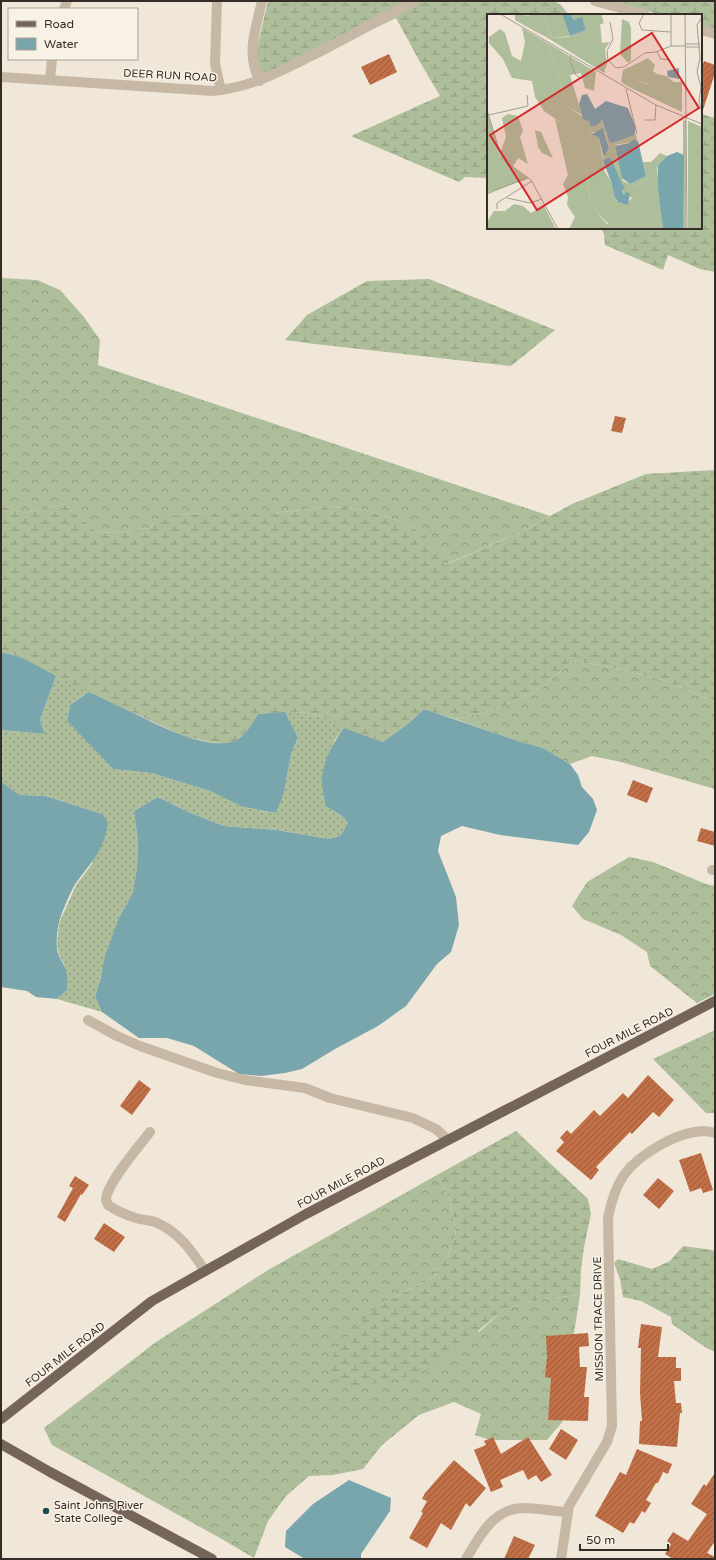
<svg xmlns="http://www.w3.org/2000/svg" width="716" height="1560" font-family="'Varela Round',sans-serif">
<defs>
<pattern id="grass-dots" width="8" height="8" patternUnits="userSpaceOnUse"><rect width="8" height="8" fill="#afbe9a"/><path d="M2 2h.1M6 6h.1" fill="none" stroke="#8f9b7d" stroke-width="1.8" stroke-linecap="round"/></pattern>
<pattern id="forest-crowns" width="20" height="18" patternUnits="userSpaceOnUse"><rect width="20" height="18" fill="#afbe9a"/><path d="M2 6a3 3 0 1 1 6 0M12 15a3 3 0 1 1 6 0" fill="none" stroke="#8f9b7d"/></pattern>
<pattern id="wetland-marsh" width="20" height="14" patternUnits="userSpaceOnUse"><rect width="20" height="14" fill="#afbe9a"/><path d="M1 5h8M5 5V1M11 12h8M15 12V8" fill="none" stroke="#8f9b7d"/></pattern>
<pattern id="building-hatch" width="6" height="6" patternUnits="userSpaceOnUse"><rect width="6" height="6" fill="#c16f46"/><path d="M-1 1l2-2M0 6l6-6M5 7l2-2" fill="none" stroke="#9e5b3a"/></pattern>
</defs>
<rect width="100%" height="100%" fill="#f0e7d9"/>
<path fill="url(#grass-dots)" d="M56 676 89 692 70 705 67 721 113 769 151 773 210 791 243 807 275 813 284 793 291 754 298 739 285 712H297L324 716 344 728 334 741 326 806 342 816 348 823 340 836 329 839 277 830 224 826 188 812 158 797 134 811 138 842 137 868 133 892 118 920 95 996 102 1012 57 999 67 990V976L64 964 59 955 57 944 59 923 76 885 92 864 102 814 47 796 19 795 3 783 1 779V730L45 734 40 720Z"/>
<g fill="url(#forest-crowns)">
<path d="M1 278 37 280 60 290 84 317 100 340 98 365 550 516 523 531 444 565 425 534 398 521 366 510 333 507 272 513H202L166 516 149 528 115 533 97 532 64 504 25 513 3 506 1 504Z"/>
<path d="M573 661 605 666 663 680 715 702V789L621 762 592 756 570 764 543 748 518 741 455 719 494 710 540 689Z"/>
<path d="M629 857 653 862 706 884 715 886V994L697 1003 650 966 647 952 621 935 583 919 572 906 587 882Z"/>
<path d="M715 1030V1113H706L653 1059Z"/>
<path d="M437 1175 450 1200 456 1233 449 1253 434 1277 379 1305 479 1332 504 1309 543 1299 580 1295 574 1333 563 1355 560 1403 563 1421 547 1440H490L475 1435 481 1414 454 1402 419 1415 382 1445 363 1469 333 1475 309 1476 286 1496 268 1521 254 1558 220 1538 52 1445 44 1428 156 1342 268 1270Z"/>
</g>
<g fill="url(#wetland-marsh)">
<path d="M268 1H554L561 5 569 15H488V178L465 177 459 182 351 136 440 96 420 62 396 18 278 75 251 74Z"/>
<path d="M614 1H715V31L701 27V15H661Z"/>
<path d="M701 114 715 118V272L700 269 668 255 663 270 605 245 604 234 601 228H701Z"/>
<path d="M429 279 555 330 511 366 315 344 285 340 307 315 367 281Z"/>
<path d="M715 470V702L663 680 605 666 573 661 540 689 494 710 455 719 424 709 409 723 383 742 340 727 324 716 297 712 258 714C253 723 246 734 236 740 224 748 192 738 179 734L48 673 23 658 1 652V504L3 506 25 513 64 504 97 532 115 533 149 528 165 516 202 513H272L333 507 366 510 398 521 425 534 445 565 523 531 572 504 646 474Z"/>
<path d="M516 1131 588 1199 591 1214 584 1247 581 1270 580 1295 543 1299 504 1309 437 1366 410 1376 357 1387 336 1379 328 1363 350 1333 379 1305 434 1277 449 1253 456 1233 450 1200 437 1175Z"/>
<path d="M683 1246 712 1250 715 1252V1352L705 1347 672 1324 671 1317 641 1301 623 1297 620 1279 614 1263 618 1259 652 1269 670 1261Z"/>
</g>
<g fill="#79a5ac">
<path d="M1 652 23 658 56 676 40 720 45 734 1 730Z"/>
<path d="M89 692C99 697 109 701 119 706 147 719 204 752 234 741 245 737 253 722 258 714L285 712 298 738 291 754 284 793 276 813 243 807 210 791 151 773 113 769 67 721 70 705Z"/>
<path d="M424 709 518 741 543 748 570 764 578 775 582 787 593 799 597 810 589 832 578 845 500 835 462 826 441 836 438 851 456 897 459 925 451 952 437 964 406 1006 378 1026 335 1049 302 1069 285 1073 261 1076 239 1074 194 1046 167 1038H139L102 1012 95 996 101 977 105 956 118 920 133 892 137 868 138 842 134 811 158 797 188 812 224 826 277 830 329 839 340 836 348 823 342 816 326 806C324 795 320 782 323 771 326 756 335 740 344 728L383 742 409 723Z"/>
<path d="M1 779 3 783 19 795 46 796 102 814 108 822C104 851 92 861 76 883 70 892 62 912 59 922 57 931 55 948 59 956 62 962 66 967 67 975 68 980 67 985 67 990L57 999 36 997 27 991 1 987Z"/>
<path d="M349 1480 391 1498 390 1511 361 1554V1559H305L285 1547 286 1531 313 1504Z"/>
</g>
<g fill="url(#building-hatch)">
<path d="M389 54 397 72 370 85 361 67Z"/>
<path d="M704 61 715 65V73L703 110 701 109V70Z"/>
<path d="M615 416 626 418 622 433 611 431Z"/>
<path d="M633 780 653 788 647 803 627 795Z"/>
<path d="M701 828 715 832V846L697 841Z"/>
<path d="M648 1075 674 1100 659 1117 653 1112 632 1134 630 1132 596 1167 599 1170 591 1180 556 1151 564 1142 560 1138 567 1130 571 1134 594 1110 600 1116 623 1093 628 1098Z"/>
<path d="M139 1080 151 1089 132 1115 120 1106Z"/>
<path d="M701 1153 713 1190 703 1193 701 1188 690 1192 679 1160Z"/>
<path d="M75 1176 89 1185 82 1195 81 1194 65 1222 57 1217 73 1188 69 1186Z"/>
<path d="M658 1178 674 1191 659 1209 643 1195Z"/>
<path d="M104 1223 125 1237 114 1252 94 1239Z"/>
<path d="M641 1324 662 1327 658 1357H676V1368H681V1381H674L676 1403H681L682 1413H680L677 1447 639 1444 640 1421H642L640 1393 641 1348H638Z"/>
<path d="M588 1333 589 1346 579 1347 580 1367H587L584 1397H589L588 1421 548 1420 551 1378 545 1377 547 1357 546 1336Z"/>
<path d="M561 1429 578 1440 566 1460 549 1449Z"/>
<path d="M493 1437 501 1454 528 1437 552 1475 541 1482 536 1475 528 1480 523 1470 500 1480 503 1487 491 1492 474 1450 486 1445 484 1441Z"/>
<path d="M637 1449 672 1464 668 1474 663 1472 658 1483H656L646 1500 651 1503 645 1513 642 1511 634 1524 630 1522 623 1533 595 1516 620 1472 626 1475Z"/>
<path d="M454 1460 486 1488 470 1507 466 1503 451 1530 441 1523 427 1548 409 1538 423 1513 421 1512 427 1501 422 1499 425 1493Z"/>
<path d="M715 1473V1541L707 1553 715 1557V1559H673L665 1554 671 1544 667 1541 673 1532 688 1541 707 1514 691 1504 704 1484 706 1486Z"/>
<path d="M514 1536 535 1545 528 1559H504Z"/>
</g>
<g fill="none" stroke-linecap="round" stroke-linejoin="round">
<g stroke="#c7b8a6" stroke-width="10">
<path d="M217 1 215 64 221 90"/>
<path d="M595 1 645 15"/>
<path d="M64 9 67 1"/>
<path d="M701 30 715 34"/>
<path d="M1 77 214 91C257 86 287 68 325 49 355 33 385 17 414 1"/>
<path d="M50 80 52 59"/>
<path d="M260 81C245 54 256 29 262 1"/>
<path d="M712 870H715"/>
<path d="M88 1020 117 1036 140 1046 217 1073 245 1080 305 1088 330 1098 413 1118 436 1129 448 1140"/>
<path d="M150 1132C140 1145 106 1184 106 1200 106 1200 108 1205 108 1205 117 1211 126 1215 136 1218 142 1220 149 1220 155 1222 178 1231 192 1251 205 1271"/>
<path d="M466 1559C479 1537 493 1509 522 1508 537 1508 553 1511 568 1512"/>
<path d="M561 1559 569 1506 607 1442 612 1426 608 1218C611 1202 615 1188 624 1175 639 1154 677 1132 703 1131 707 1131 711 1132 715 1133"/>
</g>
<g stroke="#756458" stroke-width="10">
<path d="M1 1419 152 1301 306 1214 715 1001"/>
<path d="M1 1444 50 1472 212 1559"/>
</g>
</g>
<circle fill="#1e4b53" stroke="#f8f1e5" stroke-width="1.5" cx="46" cy="1511" r="4"/>
<g text-anchor="middle" stroke-width="3" stroke-linejoin="round" paint-order="stroke">
<g font-size="11" fill="#342c26" stroke="#f8f1e5">
<text transform="translate(170 75) rotate(3)" y="4">DEER RUN ROAD</text>
<text transform="translate(629 1032) rotate(-27)" y="4">FOUR MILE ROAD</text>
<text transform="translate(341 1182) rotate(-28)" y="4">FOUR MILE ROAD</text>
<text transform="translate(598 1319) rotate(-91)" y="4">MISSION TRACE DRIVE</text>
<text transform="translate(65 1354) rotate(-38)" y="4">FOUR MILE ROAD</text>
</g>
<g font-size="11" fill="#342c26" stroke="#f8f1e5" text-anchor="start">
<text x="54" y="1509">Saint Johns River<tspan x="54" dy="13">State College</tspan></text>
</g>
</g>
<g transform="translate(487 14)">
<rect width="215" height="215" fill="#f0e7d9"/>
<path d="M113 106 115 107 122 127 125 129 148 119 150 125 144 128 128 131 136 167 143 170 159 162 160 166 145 173 146 184 143 183 141 177 137 181 123 143 116 146V141L118 142 122 134 118 118H104L103 112Z" fill="#afbe9a"/>
<path d="M41 0H57L65 24 81 23 113 10 115 29 123 28 118 35 120 50 117 59 51 18V12ZM59 28 109 58 107 77 98 74 94 59 83 61 95 101 81 93ZM161 44 168 51 166 57 170 60 179 62 187 68H195V98L144 74 151 67 161 71 147 51ZM68 105 79 112V124L99 151 103 187 111 200 120 210 129 206H143L149 215H82L88 203 80 191 81 183 76 170 81 161ZM196 106 199 107V215H196ZM201 107 215 113V215H201Z" fill="#afbe9a"/>
<path d="M28 0 44 2 51 12V18L58 23 28 6ZM57 0H75L83 22 65 24ZM83 0H114L117 9 99 16 96 7 87 6ZM135 5 142 8 144 14V46L141 49 133 40ZM35 14 59 28 81 93 102 107 104 118 112 124 118 158 124 167 129 187H142L146 183 143 174 160 166 156 148H164L173 139 180 142 171 151 170 155 176 215H149L143 206H130L123 211 111 200 103 187 99 151 79 124V112L57 97 48 83 45 67 25 64 16 45 2 29V23L13 15 18 19 25 42 34 47 38 28ZM147 51 153 58 166 63 171 68 170 73 151 67 144 74 134 68 136 56ZM0 96 14 144V137L19 123 15 104 21 100 31 102 36 117 33 123 41 150 31 144 26 153 41 165 0 179ZM48 116 54 118 66 144 55 139 51 133ZM27 190 36 192 44 199 57 192 69 215H0V208L7 197H18Z" fill="#afbe9a"/>
<path d="M75 0H83L87 6 95 3 99 16 83 22ZM192 54V65L181 63 180 57ZM100 80 108 95 119 87 141 94 149 114 147 121 125 129 122 127 115 106 109 112H103L102 107 96 105 92 90 95 81ZM116 114 122 134 118 142 116 141 112 124 105 120ZM147 125 151 127 159 162 143 170 135 164 128 132 142 129ZM190 138 197 141 196 215H176L171 173V151L180 142ZM123 143 135 170 138 173 135 177 137 181 140 177 143 180 141 191 131 188 128 184 124 167 117 150 116 146Z" fill="#79a5ac"/>
<path fill="none" stroke="#a59c91" stroke-width="1" d="M13 0 169 91 215 110M157 0 152 9 155 16 184 18M184 0V32M198 0 200 215M215 3 210 11 213 44 210 58 214 73 212 88 215 98M123 8 126 25 120 37 121 46 129 54 137 53 158 39 169 38 184 32H198M198 30H213M199 33H213M170 38 174 45 183 46M84 42 83 47 88 60 94 65M139 75 150 120M0 96 15 145 44 166 71 215M2 101 41 92 40 81M158 106H168L169 91M0 180 41 163M20 184 43 189 55 185M10 195V189L45 167"/>
<path fill="#d62828" fill-opacity="0.15" stroke="#d62828" stroke-width="2" d="M165 19 212 94 50 196 3 121Z"/>
<rect width="215" height="215" fill="none" stroke="#342c26" stroke-width="2"/>
</g>
<rect width="716" height="1560" fill="none" stroke="#342c26" stroke-width="4"/>
<rect x="8" y="8" width="130" height="52" fill="#f8f1e5" stroke="#aaa299"/>
<rect x="16" y="21" width="20" height="6" fill="#756458" stroke="#aaa299"/>
<text x="44" y="28" font-size="12" fill="#342c26">Road</text>
<rect x="16" y="38" width="20" height="12" fill="#79a5ac" stroke="#aaa299"/>
<text x="44" y="48" font-size="12" fill="#342c26">Water</text>
<path d="M580 1544v6h88v-6" fill="none" stroke="#342c26" stroke-width="2"/>
<text x="586" y="1544" font-size="12" fill="#342c26" stroke="#f8f1e5" stroke-width="3" paint-order="stroke">50 m</text>
</svg>
